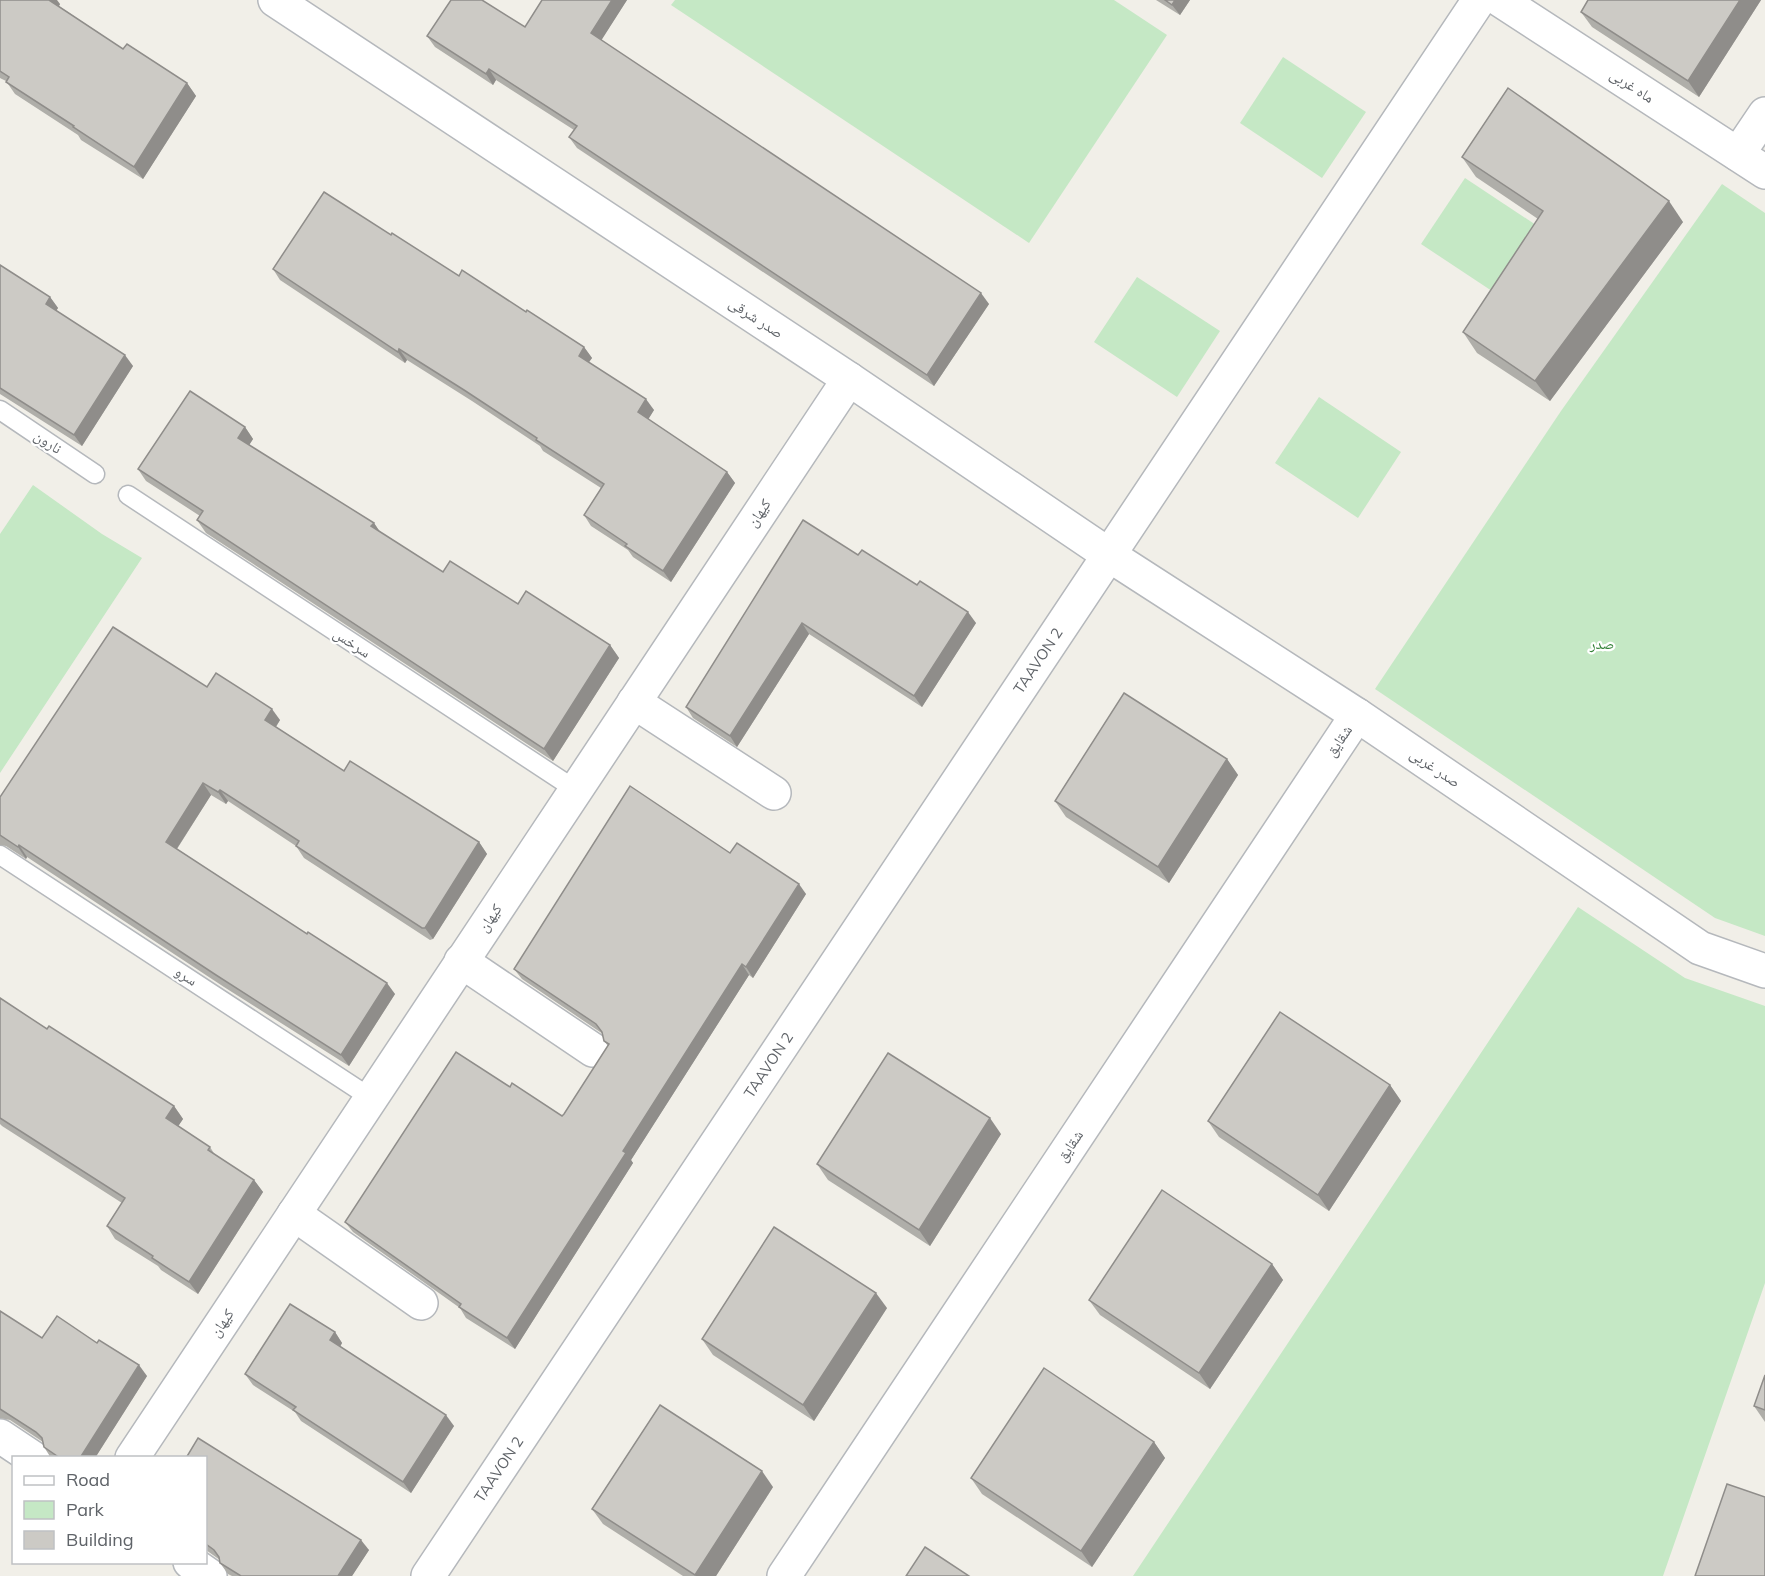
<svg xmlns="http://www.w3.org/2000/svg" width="1765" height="1576" font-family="Mulish,'Noto Naskh Arabic',sans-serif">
<rect width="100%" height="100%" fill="#f1efe8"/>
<g fill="#c5e8c5">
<path d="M675 0H1114L1167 35 1029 243 671 5Z"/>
<path d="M1283 57 1366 112 1322 178 1240 123Z"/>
<path d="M1465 178 1548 233 1504 299 1421 244Z"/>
<path d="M1722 184 1765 213V936L1715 918 1375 689 1561 411Z"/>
<path d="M1137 277 1220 331 1177 397 1094 342Z"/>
<path d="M1319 397 1401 452 1358 518 1275 463Z"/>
<path d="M33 485 102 534 142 558 0 773V534Z"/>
<path d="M1578 907 1685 978 1765 1006V1283L1663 1576H1133Z"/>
</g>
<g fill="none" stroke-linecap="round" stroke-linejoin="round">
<defs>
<g id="service">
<path d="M0 410 95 474"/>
<path d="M128 495 576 790"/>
<path d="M0 855 371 1098"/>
</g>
<g id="minor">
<path d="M275 0 849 379 1109 555 1357 715 1700 948 1765 971"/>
<path d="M1500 0 1765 172"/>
<path d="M1738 154 1765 114"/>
<path d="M634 702 774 793"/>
<path d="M461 961 593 1050"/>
<path d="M294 1214 421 1303"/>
<path d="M0 1436 33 1458"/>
<path d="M132 1458 849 379"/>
<path d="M190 1562 210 1576"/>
<path d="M784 1576 1357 715"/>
</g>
<g id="tertiary">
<path id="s1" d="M428 1576 1479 0"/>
</g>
</defs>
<use href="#service" stroke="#b5b8bc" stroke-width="21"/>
<use href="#minor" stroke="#b5b8bc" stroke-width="36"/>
<use href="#tertiary" stroke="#b5b8bc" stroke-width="36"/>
<use href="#service" stroke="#fff" stroke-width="18"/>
<use href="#minor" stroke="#fff" stroke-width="33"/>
<use href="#tertiary" stroke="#fff" stroke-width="33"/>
</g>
<g fill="#afaea9">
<path d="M0 0 60 4 59 6 123 49 187 83 196 96 143 179 81 140 78 135 15 94 6 81 0 78Z"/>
<path d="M542 0H627L601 40 989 304 934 386 577 148 569 137 574 130 496 80 493 85 435 47 427 36 525 27Z"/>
<path d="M1156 0H1190L1180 15Z"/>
<path d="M1761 0 1699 97 1592 27 1581 12Z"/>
<path d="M1462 157 1683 222 1550 401 1477 353 1463 332 1538 219 1476 177Z"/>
<path d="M391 235 459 276 526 312 584 347 592 358 589 362 654 410 648 419 727 472 735 483 671 582 633 557 628 550 591 526 584 515 601 488 543 451 540 446 472 401 407 360 405 363 280 280 273 269Z"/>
<path d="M0 265 50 297 58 308 56 311 133 366 82 446 0 394Z"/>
<path d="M245 427 253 439 249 445 374 523 380 532 443 572 518 604 610 645 619 658 553 761 206 533 197 520 200 516 146 481 138 469Z"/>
<path d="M858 555 976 623 922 707 809 634 737 747 693 718 686 707Z"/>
<path d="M207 687 280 720 276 727 344 771 479 842 487 854 433 939 430 940 304 858 296 846 228 801 226 804 211 795 177 849 395 994 349 1066 224 987 27 857 26 859 6 846 0 845V797Z"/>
<path d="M1227 759 1238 775 1169 883 1066 817 1055 801Z"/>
<path d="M730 853 806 894 753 978 749 975 631 1160 633 1163 515 1349 466 1318 460 1308 353 1232 345 1222 510 1087 562 1116 564 1114 608 1046 604 1041 603 1034 522 979 514 969Z"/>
<path d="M0 998 47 1029 174 1106 183 1119 178 1126 210 1147 215 1155 254 1180 263 1192 198 1294 161 1270 158 1266 115 1239 107 1226 122 1203 2 1126 0 1124Z"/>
<path d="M1390 1085 1401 1101 1329 1211 1219 1137 1208 1121Z"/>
<path d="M1001 1134 930 1246 828 1180 817 1164Z"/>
<path d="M1272 1264 1283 1280 1210 1389 1100 1315 1089 1300Z"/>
<path d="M887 1308 814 1421 713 1355 702 1339Z"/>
<path d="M0 1311 42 1338 147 1376 95 1458H51L44 1447 43 1442 10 1420 0 1418Z"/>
<path d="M335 1332 342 1343 340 1346 454 1426 411 1493 301 1421 295 1412 253 1385 245 1374Z"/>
<path d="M1765 1375V1422L1754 1406Z"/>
<path d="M1154 1442 1165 1458 1092 1567 982 1494 971 1478Z"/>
<path d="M206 1458 369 1550 352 1576H232L228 1574 220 1563V1560L206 1550Z"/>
<path d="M773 1487 716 1576H683L603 1524 592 1509Z"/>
</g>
<g fill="#8f8d8a">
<path d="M48 0H57L60 4 56 11Z"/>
<path d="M612 0H627L599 44 591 33Z"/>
<path d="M1175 0H1190L1180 15 1172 5Z"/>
<path d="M1740 0H1761L1699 97 1688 81Z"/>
<path d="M489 69 496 80 493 85 486 74Z"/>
<path d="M187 83 196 96 143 179 134 167Z"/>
<path d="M1669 201 1683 222 1550 401 1535 381Z"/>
<path d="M981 293 989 304 934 386 927 375Z"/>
<path d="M50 297 58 308 53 315 46 304Z"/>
<path d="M584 347 592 358 586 366 579 356Z"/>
<path d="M399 349 407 360 405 363 398 352Z"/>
<path d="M125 355 133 366 82 446 74 435Z"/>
<path d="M646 399 654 410 646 423 638 412Z"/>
<path d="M245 427 253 439 246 450 238 438Z"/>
<path d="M727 472 735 483 671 582 663 571Z"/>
<path d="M374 523 382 535 371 526Z"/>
<path d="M968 612 976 623 922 707 914 696Z"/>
<path d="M802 623 809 634 737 747 730 736Z"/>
<path d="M610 645 619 658 553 761 544 749Z"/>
<path d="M272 709 280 720 273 731 265 720Z"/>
<path d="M1227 759 1238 775 1169 883 1158 867Z"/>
<path d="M203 783 211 795 174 853 166 842Z"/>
<path d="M220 790 228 801 226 804 218 792Z"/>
<path d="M479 842 487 854 433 939 425 928Z"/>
<path d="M19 845 27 857 26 859 18 847Z"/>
<path d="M799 884 806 894 753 978 746 967Z"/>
<path d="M742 964 749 975 631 1160 633 1163 515 1349 507 1338 623 1151Z"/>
<path d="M387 983 395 994 349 1066 341 1055Z"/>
<path d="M1390 1085 1401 1101 1329 1211 1318 1195Z"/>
<path d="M174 1106 183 1119 175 1131 166 1118Z"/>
<path d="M990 1118 1001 1134 930 1246 919 1230Z"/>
<path d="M254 1180 263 1192 198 1294 189 1282Z"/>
<path d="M1272 1264 1283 1280 1210 1389 1199 1373Z"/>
<path d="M876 1293 887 1308 814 1421 803 1405Z"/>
<path d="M335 1332 342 1343 338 1351 330 1340Z"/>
<path d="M139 1365 147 1376 95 1458H80Z"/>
<path d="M446 1415 454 1426 411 1493 403 1482Z"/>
<path d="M1154 1442 1165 1458 1092 1567 1081 1551Z"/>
<path d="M762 1471 773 1487 716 1576H696L695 1575Z"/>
<path d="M361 1540 369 1550 352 1576H338Z"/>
</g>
<g fill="#cccac5" stroke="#8f8d8a" stroke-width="1.5">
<path d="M0 0H49L123 49 127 44 187 83 134 167 73 127 74 126 6 82 9 77 0 71Z"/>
<path d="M451 0H482L525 27 542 0H612L591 33 981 293 927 375 569 137 577 126 489 69 486 74 427 36Z"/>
<path d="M1165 0H1175L1172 5Z"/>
<path d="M1588 0H1740L1688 81 1581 12Z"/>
<path d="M1508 88 1669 201 1535 381 1463 332 1543 211 1462 157Z"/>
<path d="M324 192 391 235 392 233 459 276 462 270 526 312 527 310 584 347 579 356 646 399 638 412 727 472 663 571 625 546 627 544 584 515 604 484 536 440 537 438 464 390 399 349 398 352 273 269Z"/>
<path d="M0 265 50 297 46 304 125 355 74 435 0 388Z"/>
<path d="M190 391 245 427 238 438 374 523 371 526 443 572 450 561 518 604 526 591 610 645 544 749 197 520 203 511 138 469Z"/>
<path d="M803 520 858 555 862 550 917 585 920 581 968 612 914 696 802 623 730 736 686 707Z"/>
<path d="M113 627 207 687 216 673 272 709 265 720 344 771 350 761 479 842 425 928H422L296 846 299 841 220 790 218 792 203 783 166 842 307 934 308 932 387 983 341 1055 216 975 19 845 18 847 0 835V797Z"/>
<path d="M1124 693 1227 759 1158 867 1055 801Z"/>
<path d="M630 786 730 853 737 843 799 884 746 967 742 964 623 1151 626 1153 507 1338 459 1307 461 1304 345 1222 456 1052 510 1087 512 1083 562 1116 564 1114 609 1044 604 1041 602 1032 596 1024 514 969Z"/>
<path d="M0 998 47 1029 49 1026 174 1106 166 1118 210 1147 208 1150 254 1180 189 1282 152 1258 153 1256 107 1226 125 1198 0 1118Z"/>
<path d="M1280 1012 1390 1085 1318 1195 1208 1121Z"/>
<path d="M888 1053 990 1118 919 1230 817 1164Z"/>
<path d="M1162 1190 1272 1264 1199 1373 1089 1300Z"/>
<path d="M774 1227 876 1293 803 1405 702 1339Z"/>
<path d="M290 1304 335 1332 330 1340 446 1415 403 1482 293 1410 296 1407 245 1374Z"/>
<path d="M0 1311 42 1338 57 1316 97 1343 99 1340 139 1365 80 1458H60L44 1447 42 1438 36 1432 0 1409Z"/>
<path d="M1044 1368 1154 1442 1081 1551 971 1478Z"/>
<path d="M1765 1375V1410L1754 1406Z"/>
<path d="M660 1405 762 1471 695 1575 592 1509Z"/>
<path d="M198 1438 361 1540 338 1576H241L220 1563 219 1557 214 1550 206 1544V1458H186Z"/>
<path d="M1727 1484 1765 1497V1576H1695Z"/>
<path d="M925 1547 969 1576H906Z"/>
</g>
<g text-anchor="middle" stroke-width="4.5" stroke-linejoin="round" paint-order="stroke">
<g font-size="15" fill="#5f6368" stroke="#fff">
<text transform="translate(1632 86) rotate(33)" y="5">ماه غربی</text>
<text transform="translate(756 318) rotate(33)" y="5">صدر شرقی</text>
<text transform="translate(48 442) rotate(34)" y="5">نارون</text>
<text transform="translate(759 513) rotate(-56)" y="5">کیهان</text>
<text transform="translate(352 643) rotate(33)" y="5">سرخس</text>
<text dy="5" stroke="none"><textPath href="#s1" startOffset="1100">TAAVON 2</textPath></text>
<text transform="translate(1339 741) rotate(-56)" y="5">شقایق</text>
<text transform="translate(1435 768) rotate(34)" y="5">صدر غربی</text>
<text transform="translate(490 918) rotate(-56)" y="5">کیهان</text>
<text transform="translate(186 976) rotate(33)" y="5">سرو</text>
<text dy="5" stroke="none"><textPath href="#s1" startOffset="614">TAAVON 2</textPath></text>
<text transform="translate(1070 1146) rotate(-56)" y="5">شقایق</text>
<text transform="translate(222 1323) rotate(-56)" y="5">کیهان</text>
<text dy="5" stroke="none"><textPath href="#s1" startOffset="128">TAAVON 2</textPath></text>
</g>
<g font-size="15" fill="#348238" stroke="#fff">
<text x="1602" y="649">صدر</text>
</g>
</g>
<rect x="12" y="1456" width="195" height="108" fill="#ffffff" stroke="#bfc1c3" stroke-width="1.5"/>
<rect x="24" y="1476" width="30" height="9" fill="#ffffff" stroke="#bfc1c3" stroke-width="1.5"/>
<text x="66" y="1486" font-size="18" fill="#5f6368">Road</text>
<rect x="24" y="1501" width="30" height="18" fill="#c5e8c5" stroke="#bfc1c3" stroke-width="1.5"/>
<text x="66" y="1516" font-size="18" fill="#5f6368">Park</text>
<rect x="24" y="1531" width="30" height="18" fill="#cccac5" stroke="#bfc1c3" stroke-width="1.5"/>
<text x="66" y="1546" font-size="18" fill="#5f6368">Building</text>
</svg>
